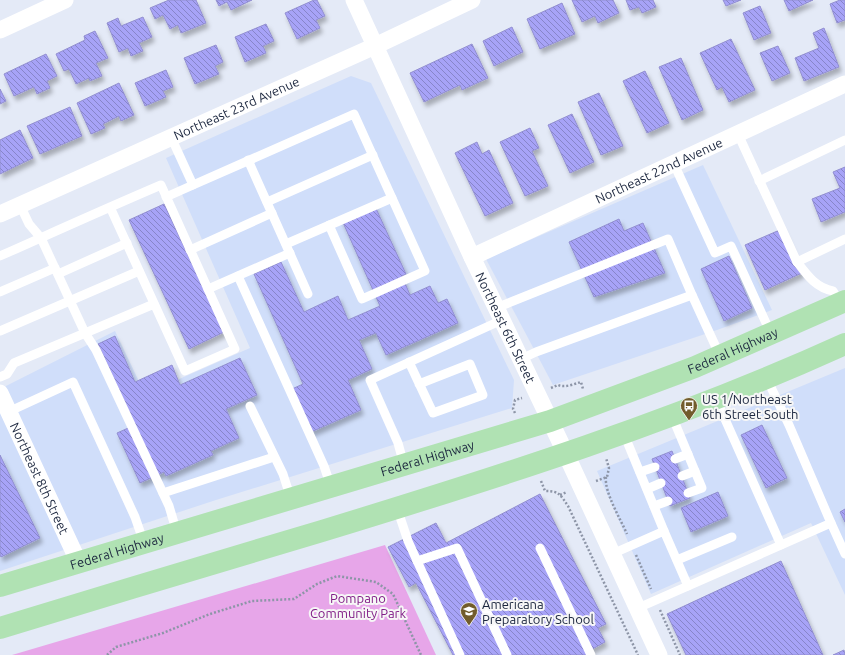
<svg xmlns="http://www.w3.org/2000/svg" width="845" height="655" font-family="Ubuntu,sans-serif">
<defs>
<pattern id="building-back-hatch" width="6" height="6" patternUnits="userSpaceOnUse"><rect width="6" height="6" fill="#a7a3f7"/><path d="M-1 5l2 2M0 0l6 6M5-1l2 2" fill="none" stroke="#8785c9"/></pattern>
<filter id="shadow"><feDropShadow dx="2.5" dy="4.5" stdDeviation="2" flood-color="#0004"/></filter>
</defs>
<rect width="100%" height="100%" fill="#e4eaf7"/>
<g fill="#d0defa">
<path d="M351 76 371 83 514 380 512 408 216 500 0 571V389L115 331 145 394 250 348 166 158Z"/>
<path d="M703 165 772 310 717 330 553 385 486 259Z"/>
<path d="M845 368V595L811 523 651 594 597 471Z"/>
</g>
<path fill="#e7a6e9" d="M385 545 436 655H12Z"/>
<g fill="url(#building-back-hatch)" stroke="#928fd0" filter="url(#shadow)">
<path d="M169 0H196L206 23 181 33 178 25 170 29 163 15 155 19 150 8Z"/>
<path d="M216 0H252L231 10 227 2 219 6Z"/>
<path d="M314 0H317L325 16 316 20 320 28 297 39 285 13Z"/>
<path d="M572 0H613L619 13 598 23 595 16 582 22Z"/>
<path d="M626 0H653L656 7 642 13 639 7 630 10Z"/>
<path d="M723 0H741L726 6Z"/>
<path d="M784 0H813L789 11Z"/>
<path d="M840 0H845V20L837 23 830 4Z"/>
<path d="M562 3 575 34 540 49 527 19Z"/>
<path d="M760 6 771 33 754 40 743 13Z"/>
<path d="M143 17 152 37 139 43 143 51 131 56 128 48 119 52 107 23 118 18 121 26Z"/>
<path d="M266 24 274 41 263 46 266 53 245 62 235 37Z"/>
<path d="M512 27 523 52 494 66 483 41Z"/>
<path d="M824 28 839 67 804 81 795 58 819 48 813 33Z"/>
<path d="M95 31 108 58 96 63 102 76 90 81 89 78 76 84 69 69 64 71 56 54 85 40 84 36Z"/>
<path d="M731 39 755 90 729 102 722 87 717 90 700 53Z"/>
<path d="M472 44 488 78 462 90 460 85 424 102 410 73Z"/>
<path d="M216 45 223 62 215 66 219 74 195 84 184 58Z"/>
<path d="M778 46 790 73 772 81 760 53Z"/>
<path d="M46 54 57 76 47 81 50 88 37 94 34 87 14 96 4 74Z"/>
<path d="M681 58 703 110 682 120 659 67Z"/>
<path d="M166 70 173 87 163 91 166 97 145 106 135 83Z"/>
<path d="M645 71 669 123 647 133 623 81Z"/>
<path d="M119 83 134 115 121 121 119 116 103 124 105 128 91 134 77 103Z"/>
<path d="M0 89 6 101 0 104Z"/>
<path d="M599 93 623 146 601 155 578 102Z"/>
<path d="M70 107 82 136 40 154 27 126Z"/>
<path d="M572 114 594 162 570 173 548 125Z"/>
<path d="M530 128 539 148 532 151 548 186 525 196 500 142Z"/>
<path d="M20 130 33 158 0 174V140Z"/>
<path d="M477 142 482 154 489 150 513 203 485 216 455 153Z"/>
<path d="M845 167V212L821 222 812 199 840 188 833 172Z"/>
<path d="M164 204 224 332 189 349 129 220Z"/>
<path d="M374 204 406 274 402 276 410 295 430 286 438 303 447 299 458 323 386 355 376 333 359 340 372 369 348 380 361 410 311 432 292 389 303 384 254 274 281 262 304 312 338 296 348 320 380 306 341 218Z"/>
<path d="M619 219 624 231 643 223 665 273 594 297 569 242Z"/>
<path d="M782 229 802 273 765 290 745 245Z"/>
<path d="M729 256 752 308 724 321 701 269Z"/>
<path d="M115 336 135 382 172 365 180 385 240 358 257 395 226 409 239 438 211 451 213 455 166 476 164 472 140 483 117 433 135 425 98 344Z"/>
<path d="M762 425 787 478 766 488 741 435Z"/>
<path d="M672 451 690 498 670 506 652 459Z"/>
<path d="M0 455 40 538 1 557 0 555Z"/>
<path d="M718 492 728 516 691 532 681 508Z"/>
<path d="M540 494 606 624 598 628 605 642 589 651 591 655H453L416 583 409 587 388 547 436 523 446 543Z"/>
<path d="M845 509V522L840 512Z"/>
<path d="M781 561 823 655H686L667 614Z"/>
<path d="M844 650 845 655H833Z"/>
</g>
<g fill="none" stroke-linecap="round" stroke-linejoin="round">
<g stroke="#8d95a7" stroke-width="2.5" stroke-dasharray="2 2" stroke-linecap="butt">
<path d="M551 388 558 385C565 388 574 384 581 382L583 389"/>
<path d="M515 413 513 409 515 400 522 398"/>
<path d="M606 477C604 492 621 520 627 534"/>
<path d="M541 481 545 491C559 491 560 494 568 506L638 655"/>
<path d="M596 481 607 477 609 468 606 458"/>
<path d="M560 495 567 492"/>
<path d="M636 555 651 589"/>
<path d="M660 610 680 655"/>
<path d="M107 655 116 647 163 633 210 614 252 601 294 599 317 584 337 576 376 582 393 594 421 655"/>
</g>
<g stroke="#fff" stroke-width="9">
<path d="M738 134 797 262 845 239"/>
<path d="M248 160 308 294"/>
<path d="M674 164 715 253 731 246 771 334"/>
<path d="M759 181 845 140"/>
<path d="M193 185 354 114 425 271 362 299 329 225"/>
<path d="M166 197 193 185 171 137"/>
<path d="M267 202 373 155"/>
<path d="M20 205 29 224 41 238 85 333 96 350 169 506 177 533"/>
<path d="M286 244 392 198"/>
<path d="M190 250 272 213"/>
<path d="M0 256C54 232 107 208 161 185L235 349 185 371 110 207"/>
<path d="M797 262C807 275 816 288 833 291L840 303"/>
<path d="M58 274 127 243"/>
<path d="M238 276 324 466 331 487"/>
<path d="M208 289 290 253"/>
<path d="M0 292 55 268"/>
<path d="M496 308 668 239 692 295"/>
<path d="M0 331 139 271"/>
<path d="M521 359 536 352 692 295 720 356"/>
<path d="M409 362 433 413 483 395 470 364 419 384"/>
<path d="M0 377 7 374 14 363 154 304"/>
<path d="M716 399 781 545"/>
<path d="M250 406 283 474 291 499"/>
<path d="M8 412 73 382 135 517 144 543"/>
<path d="M672 416 702 488 688 493"/>
<path d="M624 434 664 531"/>
<path d="M675 459 688 454"/>
<path d="M404 465 398 443 370 380 502 320"/>
<path d="M640 472 655 467"/>
<path d="M682 476 695 471"/>
<path d="M647 489 661 483"/>
<path d="M163 493 274 457"/>
<path d="M654 506 668 501"/>
<path d="M397 508 408 541 460 655"/>
<path d="M831 523 845 554"/>
<path d="M540 548 591 655"/>
<path d="M612 554 664 531 688 586"/>
<path d="M677 560 732 537"/>
<path d="M417 561 457 548 507 655"/>
<path d="M638 608 831 523 789 425 767 379"/>
</g>
<g stroke="#fff" stroke-width="17">
<path id="s1" d="M354 0 472 257 566 454 659 655"/>
<path d="M0 30 65 0"/>
<path id="s2" d="M0 214 375 46 472 0"/>
<path id="s3" d="M472 257 845 84"/>
<path id="s4" d="M0 393 79 563"/>
</g>
<g stroke="#b0e2b3" stroke-width="22">
<path id="s5" d="M0 586 550 421 695 367 845 301"/>
<path d="M0 628C107 595 215 563 322 531 499 477 676 421 845 344"/>
</g>
</g>
<defs>
<symbol id="bus-pin" viewBox="-11 -11 22 30"><path d="M0 17L-7.5 6A9.5 9.5 0 1 1 7.5 6Z" fill="#725c2c" stroke="#f7f7f7"/><path d="M-5-6H5V4H4V6H2V4H-2V6H-4V4H-5ZM-3.5-4V0h7V-4ZM-3.5 1.2v1.5H-2V1.2ZM2 1.2v1.5H3.5V1.2Z" fill="#fff"/></symbol>
<symbol id="school-pin" viewBox="-11 -11 22 30"><path d="M0 17L-7.5 6A9.5 9.5 0 1 1 7.5 6Z" fill="#725c2c" stroke="#f7f7f7"/><path d="M0-5L7-2L0 1L-7-2ZM-4 1L0 2.5L4 1V4Q0 6-4 4Z" fill="#fff"/></symbol>
</defs>
<g fill-rule="evenodd">
<use href="#bus-pin" x="679" y="396" width="20" height="27"/>
<use href="#school-pin" x="459" y="601" width="20" height="27"/>
</g>
<g text-anchor="middle" stroke-width="4" stroke-linejoin="round" paint-order="stroke">
<g font-size="13" fill="#1b263e" stroke="#f7f7f7">
<text dy="5" stroke="none"><textPath href="#s2" startOffset="259">Northeast 23rd Avenue</textPath></text>
<text dy="5" stroke="none"><textPath href="#s3" startOffset="206">Northeast 22nd Avenue</textPath></text>
<text dy="5" stroke="none"><textPath href="#s1" startOffset="361">Northeast 6th Street</textPath></text>
<text dy="5" stroke="none"><textPath href="#s5" startOffset="770">Federal Highway</textPath></text>
<text dy="5" stroke="none"><textPath href="#s5" startOffset="446">Federal Highway</textPath></text>
<text dy="5" stroke="none"><textPath href="#s4" startOffset="94">Northeast 8th Street</textPath></text>
<text dy="5" stroke="none"><textPath href="#s5" startOffset="122">Federal Highway</textPath></text>
</g>
<g font-size="13" fill="#1b263e" stroke="#f7f7f7" text-anchor="start">
<text x="702" y="404">US 1/Northeast<tspan x="702" dy="15">6th Street South</tspan></text>
<text x="482" y="609">Americana<tspan x="482" dy="15">Preparatory School</tspan></text>
</g>
<g font-size="13" fill="#821f88" stroke="#f7f7f7">
<text x="358" y="603">Pompano<tspan x="358" dy="15">Community Park</tspan></text>
</g>
</g>
</svg>
